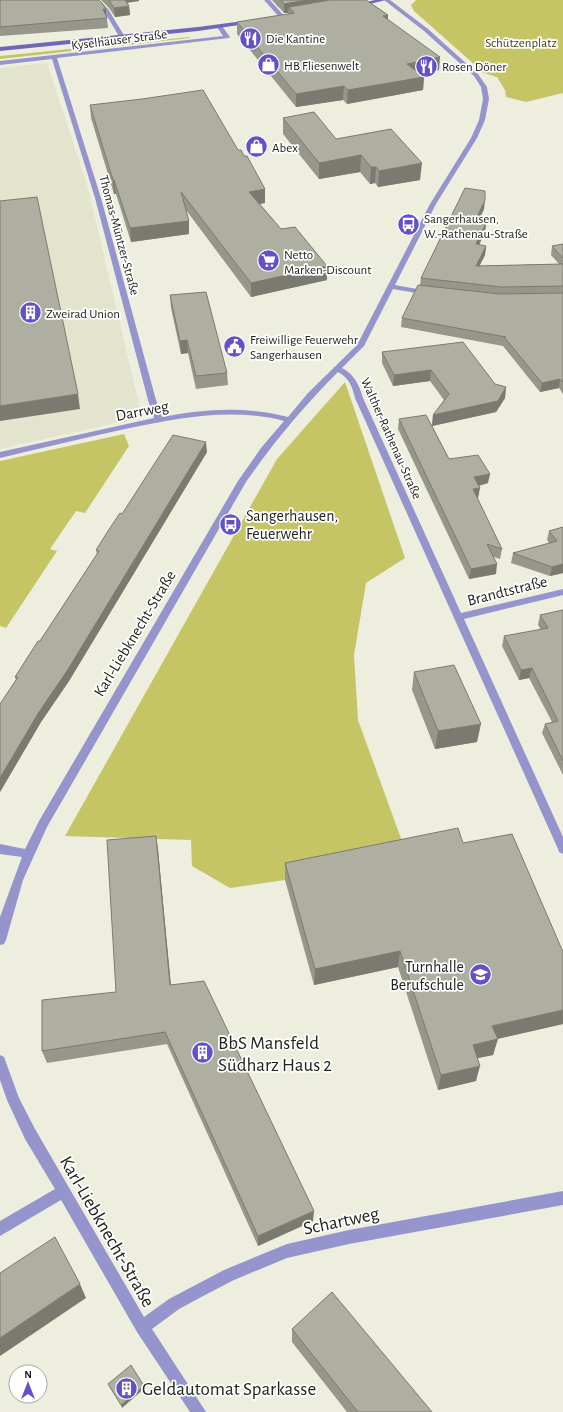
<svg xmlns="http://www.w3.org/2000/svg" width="563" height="1412" font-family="'Alegreya Sans',sans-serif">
<rect width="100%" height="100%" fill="#eeeedf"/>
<path fill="#e3e4ce" d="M47 63 88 188 142 417 0 449V68Z"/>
<g fill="#c6c566">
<path d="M416 0H563V93L526 102 506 97 505 90 497 77 484 73 414 11 411 5Z"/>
<path d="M189 37 190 38 0 59V56Z"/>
<path d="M345 382 405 558 366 583 354 655 358 720 407 855 285 880 230 888 192 866 191 840 65 836 277 459Z"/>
<path d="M124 434 129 446 85 513 76 511 50 549 57 551 6 628 0 626V461Z"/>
</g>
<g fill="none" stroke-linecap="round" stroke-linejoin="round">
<g fill="#9594cc" fill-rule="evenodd">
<path d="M93 0H99L108 9 125 37 124 38H120L104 11Z"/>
<path d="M264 0H270L285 17V19H281Z"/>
<path d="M384 0H390L428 29 478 74 487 87 489 99 485 120 477 138 436 204 395 285 428 291 432 293 428 295 393 289 364 346 342 368C355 375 359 385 363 398L461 613 563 589V595L464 619 563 837V854L559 852 558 849 355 398C352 386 349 378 338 372 304 406 273 443 246 482L47 827 23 880 6 940 4 944 0 945V917L22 857 0 854V844L25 849 39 821 238 481 261 448 284 421C231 407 178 418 125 429 83 438 42 448 0 458V452L154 418 148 400 95 198 52 59 0 65V61L223 36 217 27 222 26 230 37 229 38 57 58 101 198 156 400 162 417C205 409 245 406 288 417L308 393 357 345 430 204 471 138 479 120 483 99 481 87 474 76 424 31Z"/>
<path d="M0 1055 4 1057 19 1098 35 1129 144 1317 169 1299 224 1270 287 1244 349 1230 563 1191V1205L349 1244 287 1258 234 1280 205 1295 179 1309 152 1329 206 1412H190L137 1332 61 1200 0 1236V1221L55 1189 25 1139 7 1100 0 1080Z"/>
</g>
<g fill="#6e67b8" fill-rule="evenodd">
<path d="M375 0H386L357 7 354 5Z"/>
<path d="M251 20 254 22 253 23 198 31 0 51V47L198 27Z"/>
</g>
</g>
<g fill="#96968a">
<path d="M0 0 106 9 108 28 0 36Z"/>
<path d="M101 0H139V1L127 3 129 6 130 15 115 17 109 8Z"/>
<path d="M272 0H366L388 15V20L439 70 420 74 424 77 423 90 347 104 343 100 296 107 237 34V22L288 14V13H284Z"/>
<path d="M90 105 238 150 244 156 265 189V203L260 204 281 229 327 266V280L251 297 186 210 189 234 131 242 116 194H114L91 118Z"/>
<path d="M283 118 336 139 420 180 378 187 375 183 370 184 360 172 319 179 283 134Z"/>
<path d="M484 209 478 222 486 223 485 232 479 245 486 246 485 255 479 266 559 264 551 255 552 246 563 244V394L559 388 540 392 503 346 401 327 402 318 420 285 421 278Z"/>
<path d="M170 295 227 373 228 385 196 389 188 353 181 354 171 308Z"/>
<path d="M382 352 506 387 505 398 496 412 432 426 449 459 488 483 479 486 478 498H477L502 549 500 559 494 557 496 574 469 579 398 429 399 419 432 426 433 415 444 400 430 381 393 386 382 363Z"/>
<path d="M207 452 69 681 41 722 0 792V704L16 680 15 677 40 641 97 554 96 550 122 514Z"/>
<path d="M563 527V573L550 576 511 563 513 553 549 543 547 540 549 531Z"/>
<path d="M563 610V775L542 733 545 724 552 722 529 678 519 680 502 646 504 636 541 630 538 625 540 615Z"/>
<path d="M414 672 477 742 435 749 412 690Z"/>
<path d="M156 836 158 850 171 985 313 1221 258 1246 167 1044 47 1063 42 1051 116 992Z"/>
<path d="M463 843 563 1024 497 1039 493 1055 477 1058 476 1081 438 1090 398 967 314 985 285 880V863Z"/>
<path d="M292 1329 432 1412H347L292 1342Z"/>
</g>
<g fill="#7a7a71">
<path d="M122 0H139V1L122 3Z"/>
<path d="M307 0H350L289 7 288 13H284V4Z"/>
<path d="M129 6 130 15 115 17 114 8Z"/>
<path d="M103 9H106V18Z"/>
<path d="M388 15V28L383 16Z"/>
<path d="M440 57 439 70 406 78 407 64Z"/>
<path d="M424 77 423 90 347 104 348 90Z"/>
<path d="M344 86 343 100 296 107V94Z"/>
<path d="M361 155 360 172 319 179V163Z"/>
<path d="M422 163 420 180 378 187 379 171Z"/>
<path d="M371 167H376L375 183 370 184Z"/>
<path d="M113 180H114L116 194H114Z"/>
<path d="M265 189V203L250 205 249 192Z"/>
<path d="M485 200 484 209 474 230 475 221Z"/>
<path d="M189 221V234L131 242 130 228Z"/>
<path d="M486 223 485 232 475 253 476 244Z"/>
<path d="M486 246 485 255 475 275 476 266Z"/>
<path d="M327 266V280L251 297V283Z"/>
<path d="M187 340 188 353 181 354 180 341Z"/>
<path d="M431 370 430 381 393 386 394 375Z"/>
<path d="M560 379 559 388 540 392 542 383Z"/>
<path d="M506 387 505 398 496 412 432 426 433 415Z"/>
<path d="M78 394 80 409 0 421V406Z"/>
<path d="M206 442 207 452 69 681 41 722 0 792V778L39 712Z"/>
<path d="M490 474 488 483 473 487 474 477Z"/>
<path d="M480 488 478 498 471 499 473 489Z"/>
<path d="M497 564 496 574 469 579 471 569Z"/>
<path d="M563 564V573L550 576 552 567Z"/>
<path d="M532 668 529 678 519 680 521 670Z"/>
<path d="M481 724 477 742 435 749 438 731Z"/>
<path d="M156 836 158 850 172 998 170 985Z"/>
<path d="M400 951 398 967 314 985 315 969Z"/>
<path d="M563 1010V1024L488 1041 492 1026Z"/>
<path d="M498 1039 493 1055 469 1060 473 1045Z"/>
<path d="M480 1066 476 1081 438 1090 441 1075Z"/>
<path d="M314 1211 313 1221 258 1246V1236Z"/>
<path d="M80 1284 86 1298 0 1356V1338Z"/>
<path d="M144 1386 145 1388 122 1408 121 1405Z"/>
</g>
<g fill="#afafa1" stroke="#7a7a71">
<path d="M0 0H99L102 3 106 9H103L107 18 0 27Z"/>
<path d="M109 0H125L129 6 114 8Z"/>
<path d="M281 0H307L284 4Z"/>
<path d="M330 0H366L388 15 383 16 440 57 407 64 424 77 348 90 344 86 296 94 237 22 294 13 289 7Z"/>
<path d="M203 90 238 150H241L244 156H247L265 189 249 192 281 229 295 227 327 266 251 283 181 192 189 221 130 228 114 180H113L90 105 142 99Z"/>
<path d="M314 112 336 139 391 129 422 163 379 171 376 167H371L361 155 319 163 283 118Z"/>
<path d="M465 188 485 191V200L475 221 486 223 476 244 486 246 476 266 563 264V286L501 287 421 278Z"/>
<path d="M37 197 78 394 0 406V201Z"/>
<path d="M563 244V258L552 246Z"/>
<path d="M418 285 500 294 563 293V382L560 379 542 383 504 337H506L402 318Z"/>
<path d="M206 292 227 373 196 376 187 340 180 341 170 295Z"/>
<path d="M463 342 495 384 506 387 498 401 433 415 449 394 431 370 394 375 382 352Z"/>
<path d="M426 415 449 459 478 455 490 474 474 477 480 488 473 489 502 549 487 544 497 564 471 569 399 419Z"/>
<path d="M173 435 206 442 67 671 39 712 0 778V704L18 677H15L38 641H40L99 551 96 550 108 531 120 513 122 514Z"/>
<path d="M563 527V564L552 567 513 553 557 541 549 531Z"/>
<path d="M563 610V761L545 724 558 721 532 668 521 670 504 636 548 628 540 615Z"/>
<path d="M454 665 481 724 438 731 414 672Z"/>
<path d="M458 828 463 843 512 834 563 952V1010L492 1026 498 1039 473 1045 480 1066 441 1075 400 951 315 969 285 863Z"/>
<path d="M156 836 170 985 204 981 314 1211 258 1236 165 1032 42 1051V1000L116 992 107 840Z"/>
<path d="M55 1237 80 1284 0 1338V1273Z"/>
<path d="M332 1292 432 1412H358L292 1329Z"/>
<path d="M131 1365 144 1386 121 1405 108 1384Z"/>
</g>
<defs>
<symbol id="restaurant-disc" viewBox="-11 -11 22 22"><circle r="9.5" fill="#6351ca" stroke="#fff"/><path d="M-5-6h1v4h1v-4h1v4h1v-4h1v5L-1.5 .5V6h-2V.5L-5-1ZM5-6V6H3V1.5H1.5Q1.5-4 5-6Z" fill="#fff"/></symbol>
<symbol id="shop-disc" viewBox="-11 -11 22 22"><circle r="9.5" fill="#6351ca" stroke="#fff"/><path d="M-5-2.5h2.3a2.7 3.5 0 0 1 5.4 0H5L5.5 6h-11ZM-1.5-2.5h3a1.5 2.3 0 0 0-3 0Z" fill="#fff"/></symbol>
<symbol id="bus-disc" viewBox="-11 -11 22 22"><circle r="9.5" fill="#6351ca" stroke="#fff"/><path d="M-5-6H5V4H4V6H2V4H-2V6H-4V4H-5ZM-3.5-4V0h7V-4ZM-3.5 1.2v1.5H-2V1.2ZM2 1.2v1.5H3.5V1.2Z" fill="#fff"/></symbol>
<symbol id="supermarket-disc" viewBox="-11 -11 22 22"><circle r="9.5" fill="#6351ca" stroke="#fff"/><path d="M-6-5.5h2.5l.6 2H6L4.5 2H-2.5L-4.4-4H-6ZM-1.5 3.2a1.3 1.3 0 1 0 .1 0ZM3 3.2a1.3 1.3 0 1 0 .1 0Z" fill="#fff"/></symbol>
<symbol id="building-disc" viewBox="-11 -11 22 22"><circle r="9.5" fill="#6351ca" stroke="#fff"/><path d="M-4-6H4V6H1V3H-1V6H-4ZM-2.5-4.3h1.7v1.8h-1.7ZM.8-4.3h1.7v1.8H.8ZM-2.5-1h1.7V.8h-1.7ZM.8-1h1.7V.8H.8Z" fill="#fff"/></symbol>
<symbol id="civic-disc" viewBox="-11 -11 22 22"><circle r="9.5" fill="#6351ca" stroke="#fff"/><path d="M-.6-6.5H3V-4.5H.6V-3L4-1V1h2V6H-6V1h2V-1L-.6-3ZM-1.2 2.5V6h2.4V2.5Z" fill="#fff"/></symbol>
<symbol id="school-disc" viewBox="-11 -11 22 22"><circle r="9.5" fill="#6351ca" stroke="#fff"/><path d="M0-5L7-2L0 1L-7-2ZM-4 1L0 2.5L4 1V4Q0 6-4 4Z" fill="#fff"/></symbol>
</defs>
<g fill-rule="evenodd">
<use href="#restaurant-disc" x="238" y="26" width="25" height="25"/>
<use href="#shop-disc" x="256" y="52" width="25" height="25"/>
<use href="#restaurant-disc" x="414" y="54" width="25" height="25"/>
<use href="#shop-disc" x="244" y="134" width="25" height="25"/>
<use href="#bus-disc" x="396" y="212" width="25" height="25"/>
<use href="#supermarket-disc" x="256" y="248" width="25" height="25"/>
<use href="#building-disc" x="18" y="300" width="25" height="25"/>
<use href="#civic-disc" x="222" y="334" width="25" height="25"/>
<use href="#bus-disc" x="218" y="512" width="25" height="25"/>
<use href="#school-disc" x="468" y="962" width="25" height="25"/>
<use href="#building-disc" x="190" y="1040" width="25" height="25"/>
<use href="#building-disc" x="114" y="1376" width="25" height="25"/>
</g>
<g text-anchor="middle" stroke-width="3.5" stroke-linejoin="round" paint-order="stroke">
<g font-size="13" fill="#23231d" stroke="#fff" text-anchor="start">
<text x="266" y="43">Die Kantine</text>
<text x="284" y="70">HB Fliesenwelt</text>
<text x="442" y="71">Rosen Döner</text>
<text x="272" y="152">Abex</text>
<text x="424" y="223">Sangerhausen,<tspan x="424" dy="15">W.-Rathenau-Straße</tspan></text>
<text x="284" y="259">Netto<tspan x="284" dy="15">Marken-Discount</tspan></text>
<text x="46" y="318">Zweirad Union</text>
<text x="250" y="344">Freiwillige Feuerwehr<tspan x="250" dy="15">Sangerhausen</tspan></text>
</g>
<g font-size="13" fill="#23231d" stroke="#fff">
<text transform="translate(119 39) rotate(-7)" y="5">Kyselhäuser Straße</text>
<text transform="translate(120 235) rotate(75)" y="5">Thomas-Müntzer-Straße</text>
<text transform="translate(392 438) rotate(66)" y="5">Walther-Rathenau-Straße</text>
</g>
<g font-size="13" fill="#404017" stroke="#fff">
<text x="521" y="47">Schützenplatz</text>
</g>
<g font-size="16" fill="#23231d" stroke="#fff">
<text transform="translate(142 410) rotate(-11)" y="6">Darrweg</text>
<text transform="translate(507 590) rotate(-14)" y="6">Brandtstraße</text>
<text transform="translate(134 633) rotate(-59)" y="6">Karl-Liebknecht-Straße</text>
</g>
<g font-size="16" fill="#23231d" stroke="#fff" text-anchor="start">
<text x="246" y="521">Sangerhausen,<tspan x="246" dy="18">Feuerwehr</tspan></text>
<text x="464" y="972" text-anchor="end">Turnhalle<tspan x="464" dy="18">Berufschule</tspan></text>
</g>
<g font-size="19" fill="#23231d" stroke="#fff" text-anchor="start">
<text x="218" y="1049">BbS Mansfeld<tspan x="218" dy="22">Südharz Haus 2</tspan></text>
<text x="142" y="1395">Geldautomat Sparkasse</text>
</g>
<g font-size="19" fill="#23231d" stroke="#fff">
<text transform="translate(341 1220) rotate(-12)" y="7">Schartweg</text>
<text transform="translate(108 1231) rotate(60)" y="7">Karl-Liebknecht-Straße</text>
</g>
</g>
<g transform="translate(28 1384)"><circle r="19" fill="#ffffff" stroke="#a7a7a5"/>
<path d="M0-3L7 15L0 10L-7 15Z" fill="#6351ca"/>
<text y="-6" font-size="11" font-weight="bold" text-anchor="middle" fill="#23231d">N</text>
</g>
</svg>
